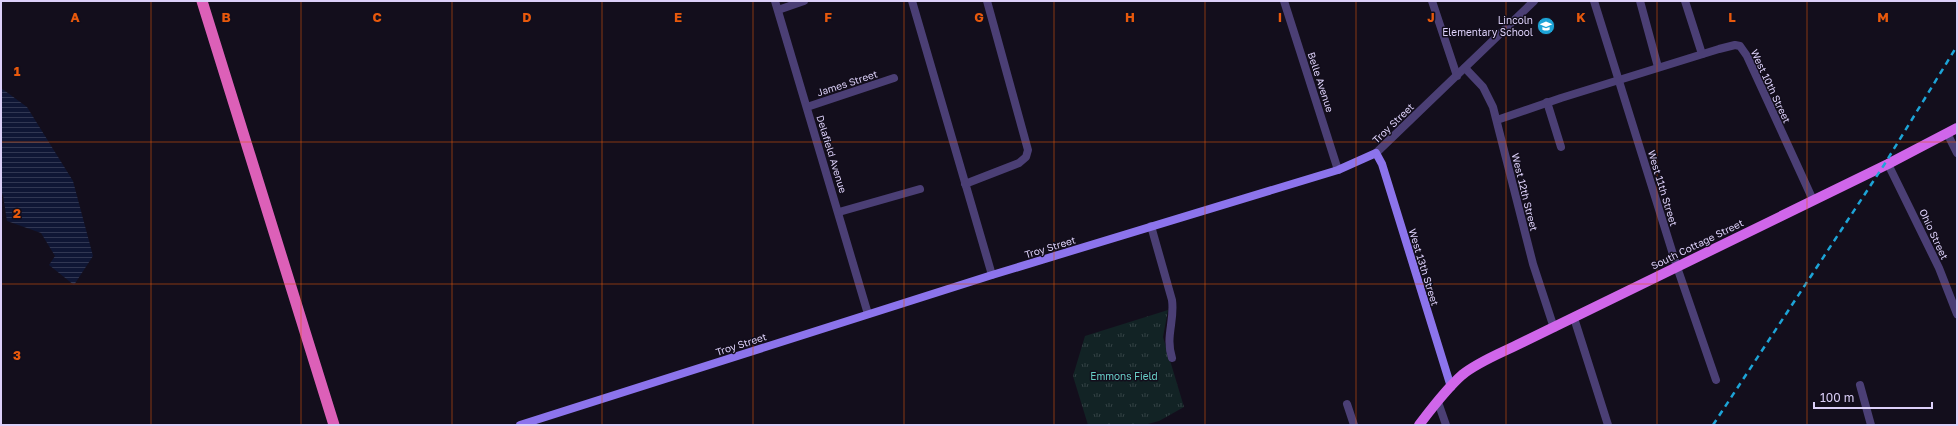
<svg xmlns="http://www.w3.org/2000/svg" width="1958" height="426" font-family="'Golos Text',sans-serif">
<defs>
<pattern id="park-tufts" width="24" height="20" patternUnits="userSpaceOnUse"><rect width="24" height="20" fill="#122325"/><path d="M3 7l-1-3M5 7V3M7 7l1-3M15 17l-1-3M17 17v-4M19 17l1-3" fill="none" stroke="#344245"/></pattern>
<pattern id="water-rules" width="6" height="5" patternUnits="userSpaceOnUse"><rect width="6" height="5" fill="#0f1635"/><path d="M0 2.5h6" fill="none" stroke="#313753"/></pattern>
</defs>
<rect width="100%" height="100%" fill="#130e1c"/>
<path fill="url(#park-tufts)" d="M1168 310 1163 337 1184 407 1159 421 1144 425H1088L1073 376 1085 336Z"/>
<path fill="url(#water-rules)" d="M1 88 27 107 73 181 93 256 74 285 49 265 55 256 41 233 7 221 3 195 1 193Z"/>
<g fill="none" stroke-linecap="round" stroke-linejoin="round">
<g stroke="#4b3f75" stroke-width="8">
<path d="M775 1 868 314"/>
<path d="M912 1 992 275"/>
<path d="M1284 1 1338 170"/>
<path d="M1432 1 1457 76"/>
<path d="M1594 1 1677 267 1716 380"/>
<path d="M1640 1 1658 67"/>
<path d="M1685 1 1702 54"/>
<path d="M778 10 804 1"/>
<path d="M1465 68 1483 87 1493 107 1533 264 1554 328"/>
<path d="M1547 102 1561 147"/>
<path d="M807 107 894 78"/>
<path d="M1497 120 1561 98 1719 49 1735 45 1740 46 1747 56 1813 200"/>
<path d="M1947 133 1957 153"/>
<path d="M1888 164 1939 268 1957 314"/>
<path d="M965 184 1019 163 1026 157 1028 150 987 1"/>
<path d="M839 212 920 189"/>
<path d="M1151 226 1172 300C1175 321 1165 336 1172 358"/>
<path d="M1574 318 1608 425"/>
<path d="M1860 385 1871 425"/>
<path d="M1438 402 1446 425"/>
<path d="M1347 404 1354 425"/>
</g>
<path stroke="#4b3f75" stroke-width="8" d="M1376 153 1534 1"/>
<path stroke="#8c74ec" stroke-width="8" d="M520 425 992 275 1338 170 1376 153 1382 164 1451 387"/>
<path stroke="#d066ea" stroke-width="10" d="M1419 425C1432 408 1446 389 1462 375 1478 362 1499 354 1517 345L1888 164 1957 128"/>
<path stroke="#dc60b8" stroke-width="11" d="M202 1 334 425"/>
<path stroke="#1da4d7" stroke-width="2.5" stroke-dasharray="6 5" stroke-linecap="butt" d="M1713 425 1884 165 1957 46"/>
</g>
<path fill="none" stroke="#e8590c" stroke-width="1" stroke-opacity="0.55" d="M151 1V425M301 1V425M452 1V425M602 1V425M753 1V425M904 1V425M1054 1V425M1205 1V425M1356 1V425M1506 1V425M1657 1V425M1807 1V425M1 142H1957M1 284H1957"/>
<defs>
<symbol id="school-disc" viewBox="-11 -11 22 22"><circle r="9.5" fill="#1da4d7" stroke="#130e1c"/><path d="M0-5L7-2L0 1L-7-2ZM-4 1L0 2.5L4 1V4Q0 6-4 4Z" fill="#fff"/></symbol>
</defs>
<g fill-rule="evenodd">
<use href="#school-disc" x="1536" y="16" width="20" height="20"/>
</g>
<g text-anchor="middle" stroke-width="3" stroke-linejoin="round" paint-order="stroke">
<g font-size="10" fill="#dcd0f9" stroke="#130e1c" text-anchor="end">
<text x="1533" y="24">Lincoln<tspan x="1533" dy="12">Elementary School</tspan></text>
</g>
<g font-size="10" fill="#dcd0f9" stroke="#130e1c">
<text transform="translate(1321 82) rotate(72)" y="4">Belle Avenue</text>
<text transform="translate(847 83) rotate(-18)" y="4">James Street</text>
<text transform="translate(1771 86) rotate(65)" y="4">West 10th Street</text>
<text transform="translate(1393 123) rotate(-44)" y="4">Troy Street</text>
<text transform="translate(832 154) rotate(73)" y="4">Delafield Avenue</text>
<text transform="translate(1663 188) rotate(73)" y="4">West 11th Street</text>
<text transform="translate(1525 192) rotate(76)" y="4">West 12th Street</text>
<text transform="translate(1934 234) rotate(65)" y="4">Ohio Street</text>
<text transform="translate(1697 244) rotate(-26)" y="4">South Cottage Street</text>
<text transform="translate(1050 247) rotate(-17)" y="4">Troy Street</text>
<text transform="translate(1424 267) rotate(73)" y="4">West 13th Street</text>
<text transform="translate(741 344) rotate(-18)" y="4">Troy Street</text>
</g>
<g font-size="10" fill="#67cec6" stroke="#130e1c">
<text x="1124" y="380">Emmons Field</text>
</g>
</g>
<g font-size="13" text-anchor="middle" font-weight="bold" fill="#e8590c" stroke="#130e1c" stroke-width="3" stroke-linejoin="round" paint-order="stroke">
<text x="75" y="22">A</text>
<text x="226" y="22">B</text>
<text x="377" y="22">C</text>
<text x="527" y="22">D</text>
<text x="678" y="22">E</text>
<text x="828" y="22">F</text>
<text x="979" y="22">G</text>
<text x="1130" y="22">H</text>
<text x="1280" y="22">I</text>
<text x="1431" y="22">J</text>
<text x="1581" y="22">K</text>
<text x="1732" y="22">L</text>
<text x="1883" y="22">M</text>
<text x="17" y="76">1</text>
<text x="17" y="218">2</text>
<text x="17" y="360">3</text>
</g>
<rect width="1958" height="426" fill="none" stroke="#dcd0f9" stroke-width="4"/>
<path d="M1814 402v6h118v-6" fill="none" stroke="#dcd0f9" stroke-width="2"/>
<text x="1820" y="402" font-size="12" fill="#dcd0f9" stroke="#130e1c" stroke-width="3" paint-order="stroke">100 m</text>
</svg>
